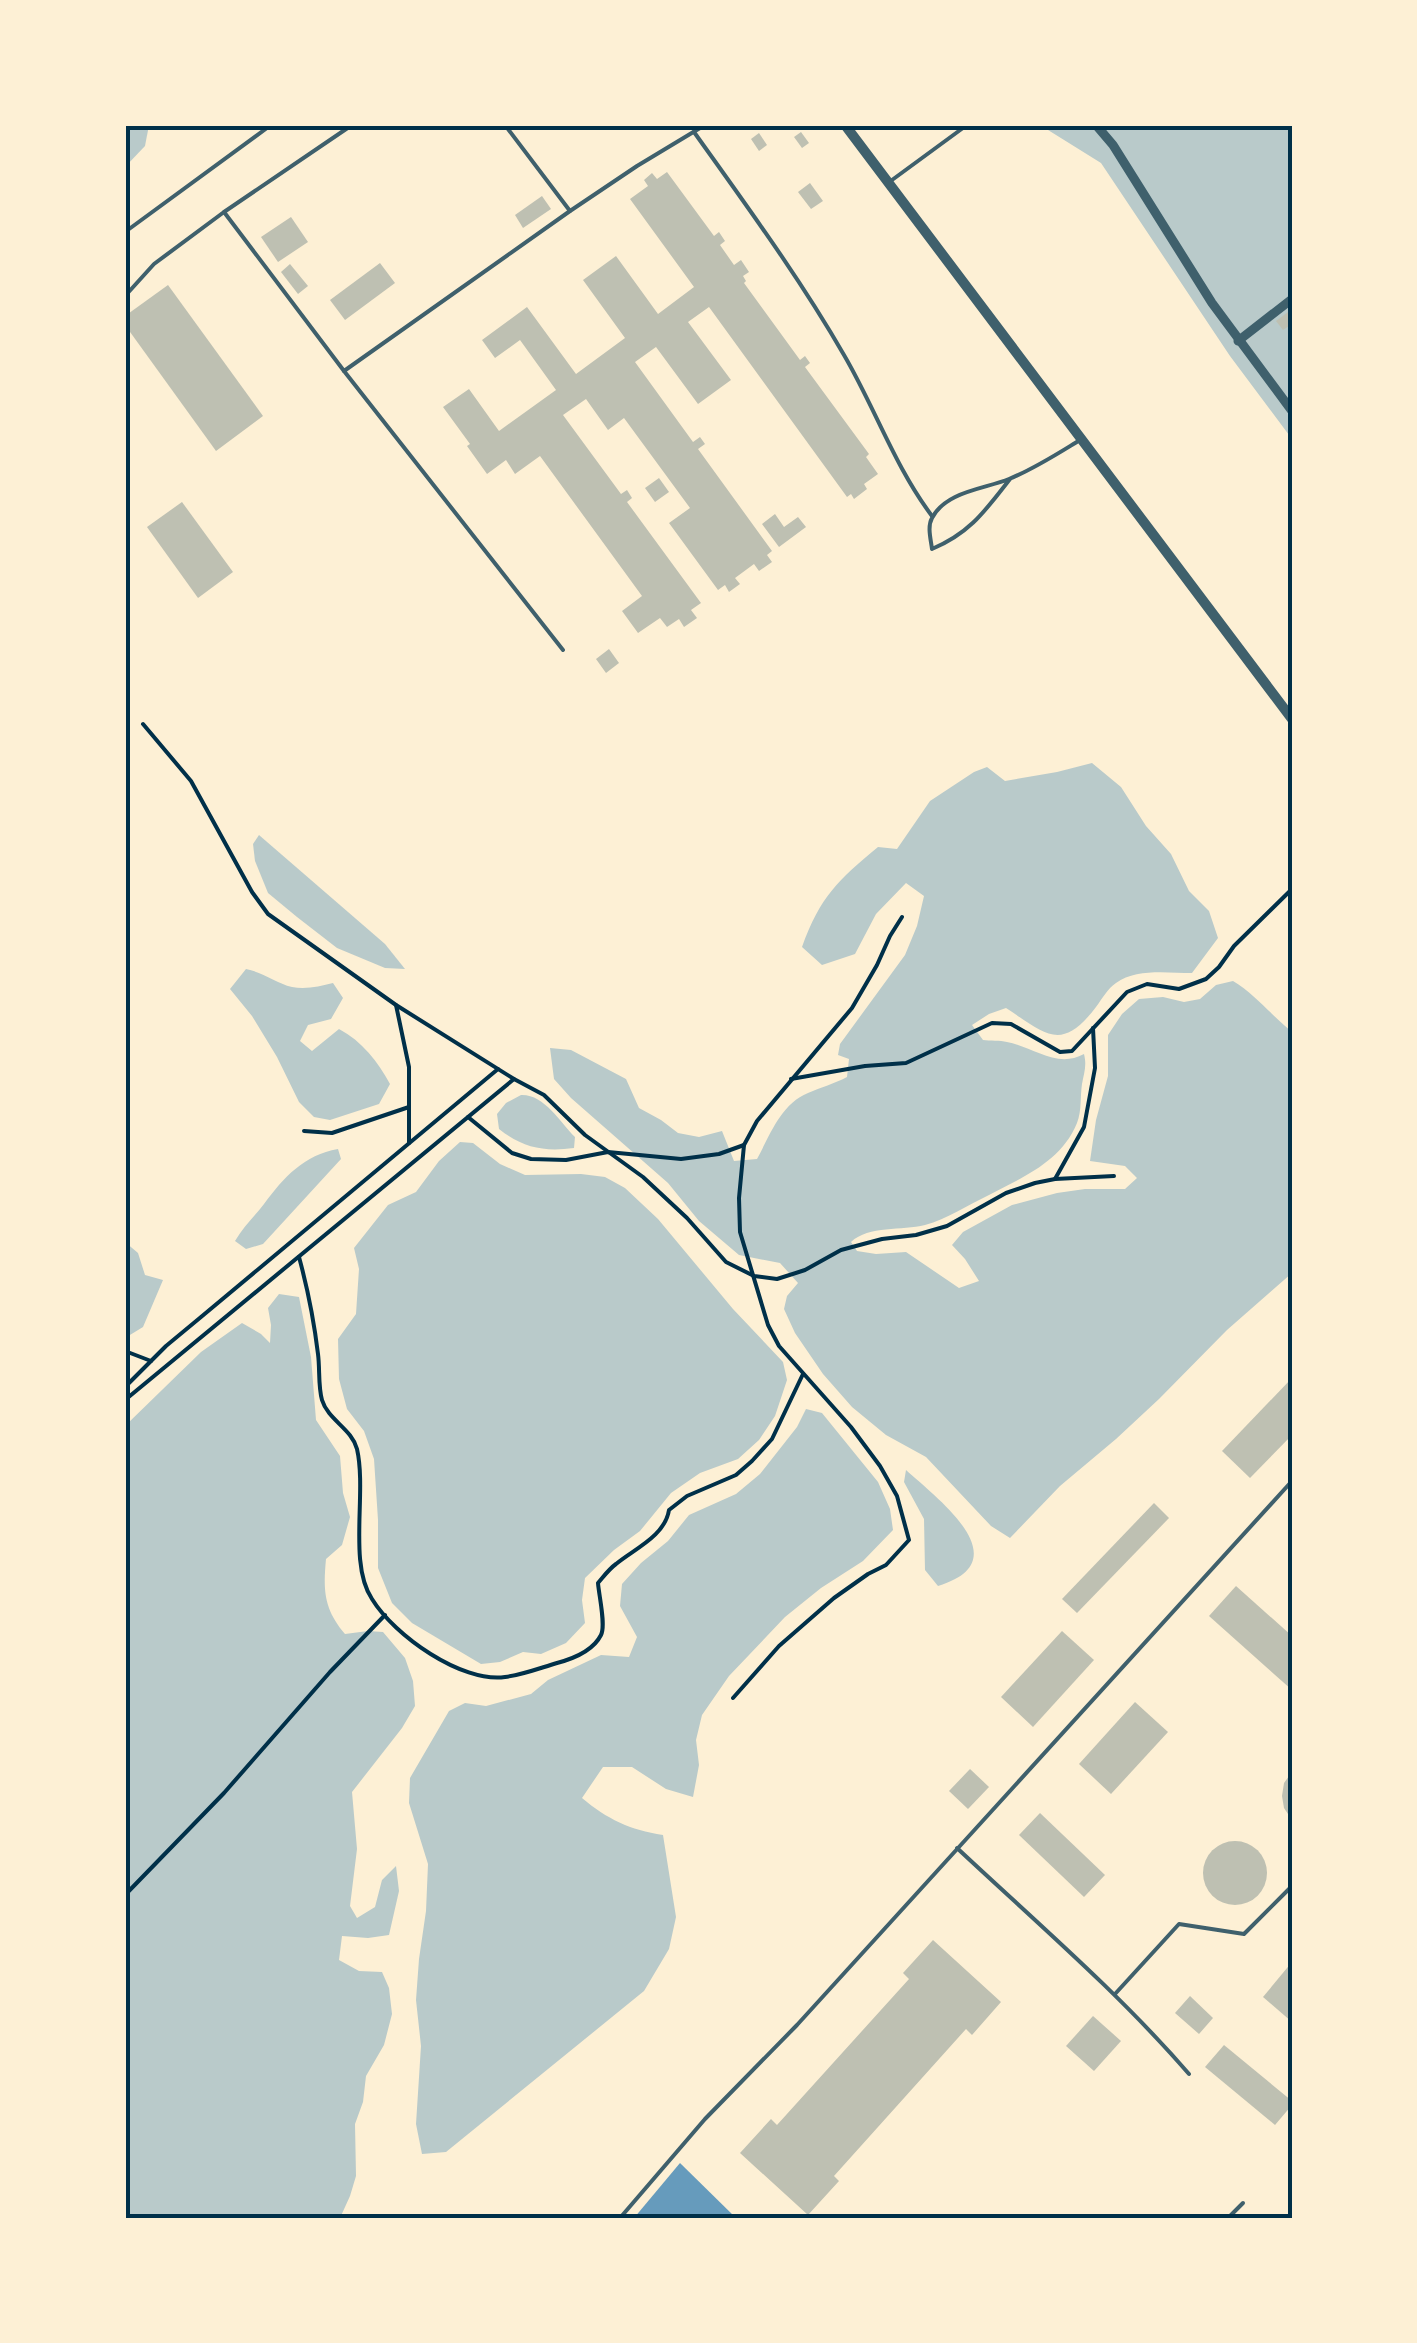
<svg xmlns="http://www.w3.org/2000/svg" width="1417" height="2343" font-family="'Fira Sans Condensed',sans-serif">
<rect width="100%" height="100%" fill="#fdf0d5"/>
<g fill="#b9caca">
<path d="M125 125H149L145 146 125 167Z"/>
<path d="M1040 125H1292V439L1230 356 1101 163Z"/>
<path d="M1092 763 1121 787 1146 826 1171 854 1189 891 1209 911 1218 938 1192 973C1168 973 1136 968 1116 983 1108 988 1102 999 1096 1007 1061 1053 1046 1034 1006 1008L989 1014 972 1025 983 1040C990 1041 1000 1040 1007 1042 1033 1047 1057 1069 1084 1054 1087 1066 1084 1073 1082 1084 1080 1097 1082 1110 1077 1123 1061 1162 1023 1177 989 1195 968 1205 947 1219 925 1225 902 1231 869 1225 851 1242L857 1251 876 1254 906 1252 959 1288 979 1281 965 1259 952 1245 963 1232 1012 1205 1057 1193 1085 1189H1125L1137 1178 1125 1166 1090 1161 1096 1120 1108 1076V1035L1122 1014 1139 999 1163 997 1184 1002 1200 999 1216 985 1233 981C1256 995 1271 1015 1292 1032V1273L1227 1330 1159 1399 1116 1439 1060 1486 1010 1538 991 1526 926 1457 886 1435 852 1407 823 1374 795 1333 784 1309 787 1296 798 1283 780 1263 739 1255 699 1221 668 1183 571 1098 554 1079 550 1048 571 1050 626 1079 639 1108 661 1120 678 1133 699 1137 722 1131 734 1161 757 1159C770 1135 781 1104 808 1093 821 1087 834 1084 847 1077L849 1059 838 1055 840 1044 905 955 917 926 924 896 906 883 876 914 855 954 822 965 802 947C820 897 838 880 878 847L897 849 930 801 974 772 987 767 1005 781 1057 772Z"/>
<path d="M259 835 385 944 405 969 385 968 337 948 297 917 268 893 255 861 253 844Z"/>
<path d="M246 969C262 972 276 983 292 987 306 990 320 986 333 983L343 998 331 1019 308 1025 300 1041 312 1051 339 1029C362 1041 378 1062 390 1084L379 1104 330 1120 314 1117 299 1102 277 1057 252 1016 230 989Z"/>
<path d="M521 1095C544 1094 560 1122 575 1137L574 1148C544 1152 523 1148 499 1129L497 1114 506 1103Z"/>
<path d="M460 1142 473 1143 500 1164 525 1175 581 1174 605 1177 625 1188 658 1219 733 1309 783 1362 787 1380 775 1416 759 1440 738 1459 700 1473 671 1493 640 1531 614 1550 585 1578 582 1600 585 1623 566 1643 541 1654 523 1652 500 1662 481 1664 412 1623 392 1603 378 1568V1520L374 1459 364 1431 347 1409 339 1379 338 1339 356 1314 359 1269 354 1248 388 1205 416 1192 439 1161Z"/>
<path d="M338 1149 341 1159 263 1244 246 1249 235 1241C243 1227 254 1217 264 1204 284 1177 304 1155 338 1149Z"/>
<path d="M125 1242 138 1253 145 1275 163 1280 143 1327 125 1338Z"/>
<path d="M279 1294 299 1297 311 1357 316 1420 340 1456 343 1493 350 1517 342 1545 326 1559C323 1591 324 1609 345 1634L368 1631 383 1632 405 1658 413 1681 415 1706 402 1728 352 1792 357 1849 350 1906 357 1918 375 1907 382 1880 396 1866 399 1891 389 1935 368 1938 342 1936 339 1960 359 1971 382 1972 389 1988 392 2014 384 2045 366 2076 363 2102 355 2124 356 2176 350 2196 340 2218H125V1426L201 1352 242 1323 261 1334 270 1343 271 1325 268 1308Z"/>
<path d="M806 1409 822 1413 878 1482 890 1509 893 1530 863 1561 821 1588 785 1617 729 1676 702 1715 696 1740 699 1765 693 1797 666 1789 632 1767H603L582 1798C607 1819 630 1830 663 1835L676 1917 669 1949 644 1991 446 2152 422 2154 416 2124 421 2046 416 2000 419 1959 426 1911 428 1864 409 1803 410 1778 449 1711 465 1703 486 1706 531 1694 548 1680 601 1655 629 1657 637 1637 620 1606 622 1584 641 1563 668 1541 689 1515 736 1494 760 1474 797 1427Z"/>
<path d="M906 1470C938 1499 1021 1561 938 1586L925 1570 924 1519 904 1482Z"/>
</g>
<path fill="#669bbc" d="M680 2163 736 2218H634Z"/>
<g fill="#bec0b2">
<path d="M801 132 809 143 802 148 794 137Z"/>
<path d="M759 133 767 145 759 151 751 139Z"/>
<path d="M667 172 714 236 719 232 725 241 720 245 734 265 741 260 749 272 743 276 746 281 744 283 800 360 805 356 810 363 805 367 869 454 866 457 878 474 864 484 867 489 854 499 851 494 847 497 709 307 688 322 731 380 698 404 656 347 635 362 693 442 700 437 705 444 698 449 772 551 767 555 772 562 759 571 754 564 735 578 740 584 729 592 725 585 718 590 669 523 690 508 624 418 608 430 586 399 563 415 621 494 627 490 632 498 627 502 701 603 691 610 697 618 684 627 679 619 667 627 660 618 638 633 622 611 642 596 540 456 515 474 506 460 487 474 467 446 470 444 443 407 469 389 499 431 556 390 520 340 495 358 482 340 527 307 576 374 625 338 583 280 616 256 658 314 694 287 630 199 648 186 644 180 652 173 657 179Z"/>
<path d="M810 183 823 201 811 209 798 192Z"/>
<path d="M542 196 551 209 523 228 515 215Z"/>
<path d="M291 217 308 242 278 262 261 237Z"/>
<path d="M380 263 395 283 345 320 330 300Z"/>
<path d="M290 264 308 286 298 294 281 272Z"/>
<path d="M168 285 263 416 216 451 125 325V316Z"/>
<path d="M1292 309V324L1283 330 1276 321Z"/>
<path d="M659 478 669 492 655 502 645 488Z"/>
<path d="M182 502 233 572 198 598 147 527Z"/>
<path d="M775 514 784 527 798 517 806 527 779 547 762 524Z"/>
<path d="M609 649 619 663 606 673 596 659Z"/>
<path d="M1292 1378V1435L1250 1478 1222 1451Z"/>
<path d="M1154 1503 1169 1518 1077 1613 1062 1599Z"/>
<path d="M1236 1586 1292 1636V1690L1209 1616Z"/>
<path d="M1062 1631 1094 1660 1033 1727 1001 1697Z"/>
<path d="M1135 1702 1168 1732 1111 1794 1079 1764Z"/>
<path d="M970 1769 989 1787 968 1809 949 1791Z"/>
<path d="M1292 1772V1820L1284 1808 1282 1796 1284 1783Z"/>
<path d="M1040 1813 1105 1875 1084 1897 1019 1835Z"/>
<circle cx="1235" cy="1873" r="32"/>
<path d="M933 1940 1001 2002 972 2035 966 2029 834 2176 839 2181 808 2215 740 2153 771 2119 777 2125 909 1979 903 1973Z"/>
<path d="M1292 1962V2022L1263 1997Z"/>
<path d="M1190 1996 1213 2018 1199 2034 1175 2013Z"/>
<path d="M1093 2016 1121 2041 1094 2071 1066 2046Z"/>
<path d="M1224 2045 1292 2101V2105L1275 2125 1205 2067Z"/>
</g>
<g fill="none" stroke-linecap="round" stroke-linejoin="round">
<g stroke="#003049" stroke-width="4">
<path d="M143 724 191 781 252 892 268 914 396 1005 514 1079 544 1095 585 1135 643 1177 687 1218 726 1262 754 1276 777 1279 805 1270 841 1250 882 1239 916 1235 947 1226 1006 1193 1035 1183 1055 1179 1114 1176"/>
<path d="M396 1005 409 1067V1143"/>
<path d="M791 1079 865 1066 906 1063 992 1023 1011 1024 1060 1052 1072 1051 1127 992 1147 984 1179 989 1206 979 1219 967 1234 946 1292 889"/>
<path d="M468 1117 512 1153 531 1159 566 1160 608 1152 681 1159 719 1154 744 1145"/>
<path d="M304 1131 332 1133 409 1107"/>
<path d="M1055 1179 1084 1127 1095 1068 1093 1028"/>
<path d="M299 1257C308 1290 314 1321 318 1354 320 1369 318 1386 322 1400 328 1420 352 1429 357 1449 367 1493 348 1563 372 1599 394 1635 461 1683 505 1677 522 1675 540 1668 557 1663 572 1659 593 1651 601 1635 606 1625 599 1596 598 1583 604 1576 609 1569 616 1564 634 1549 665 1536 669 1510L687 1496 736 1475 752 1461 772 1439 803 1374"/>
<path d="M125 1351 151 1361"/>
<path d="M125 1387 166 1346 201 1317 498 1069"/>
<path d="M125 1400 514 1079"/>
<path d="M733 1698 779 1646 834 1598 868 1574 886 1565 909 1540 897 1496 880 1466 851 1427 779 1346 768 1325 740 1232 739 1198 744 1145 757 1121 852 1008 877 965 890 936 902 917"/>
<path d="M125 1895 224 1793 330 1672 385 1615"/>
</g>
<g stroke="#3f606c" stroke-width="4">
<path d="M505 125 570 211"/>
<path d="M694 132C746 205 799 277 844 355 875 408 895 467 932 516"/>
<path d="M892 180 967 125"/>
<path d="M224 212 344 371 570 211 637 166 705 125"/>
<path d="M125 232 271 125"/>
<path d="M125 296 154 264 224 212 352 125"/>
<path d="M344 371 563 650"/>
<path d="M1010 479C985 511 970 533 932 549 931 540 927 527 932 518 946 491 985 489 1009 479 1034 469 1057 454 1080 440"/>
<path d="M125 506 128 532"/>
<path d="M957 1848C1036 1922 1118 1992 1189 2074"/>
<path d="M1115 1994 1179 1924 1244 1934 1292 1886"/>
<path d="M620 2218 705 2119 797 2025 1292 1481"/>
<path d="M1228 2218 1243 2203"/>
</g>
<g stroke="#3f606c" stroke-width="9">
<path d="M1096 125 1113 145 1212 303 1292 411"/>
<path d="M1238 341 1292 299"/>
</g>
<path stroke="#3f606c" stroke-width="10" d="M845 125 1292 719"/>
</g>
<rect width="1417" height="2343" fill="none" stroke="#fdf0d5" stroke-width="255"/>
<rect x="128" y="128" width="1162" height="2088" fill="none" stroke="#003049" stroke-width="4"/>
</svg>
